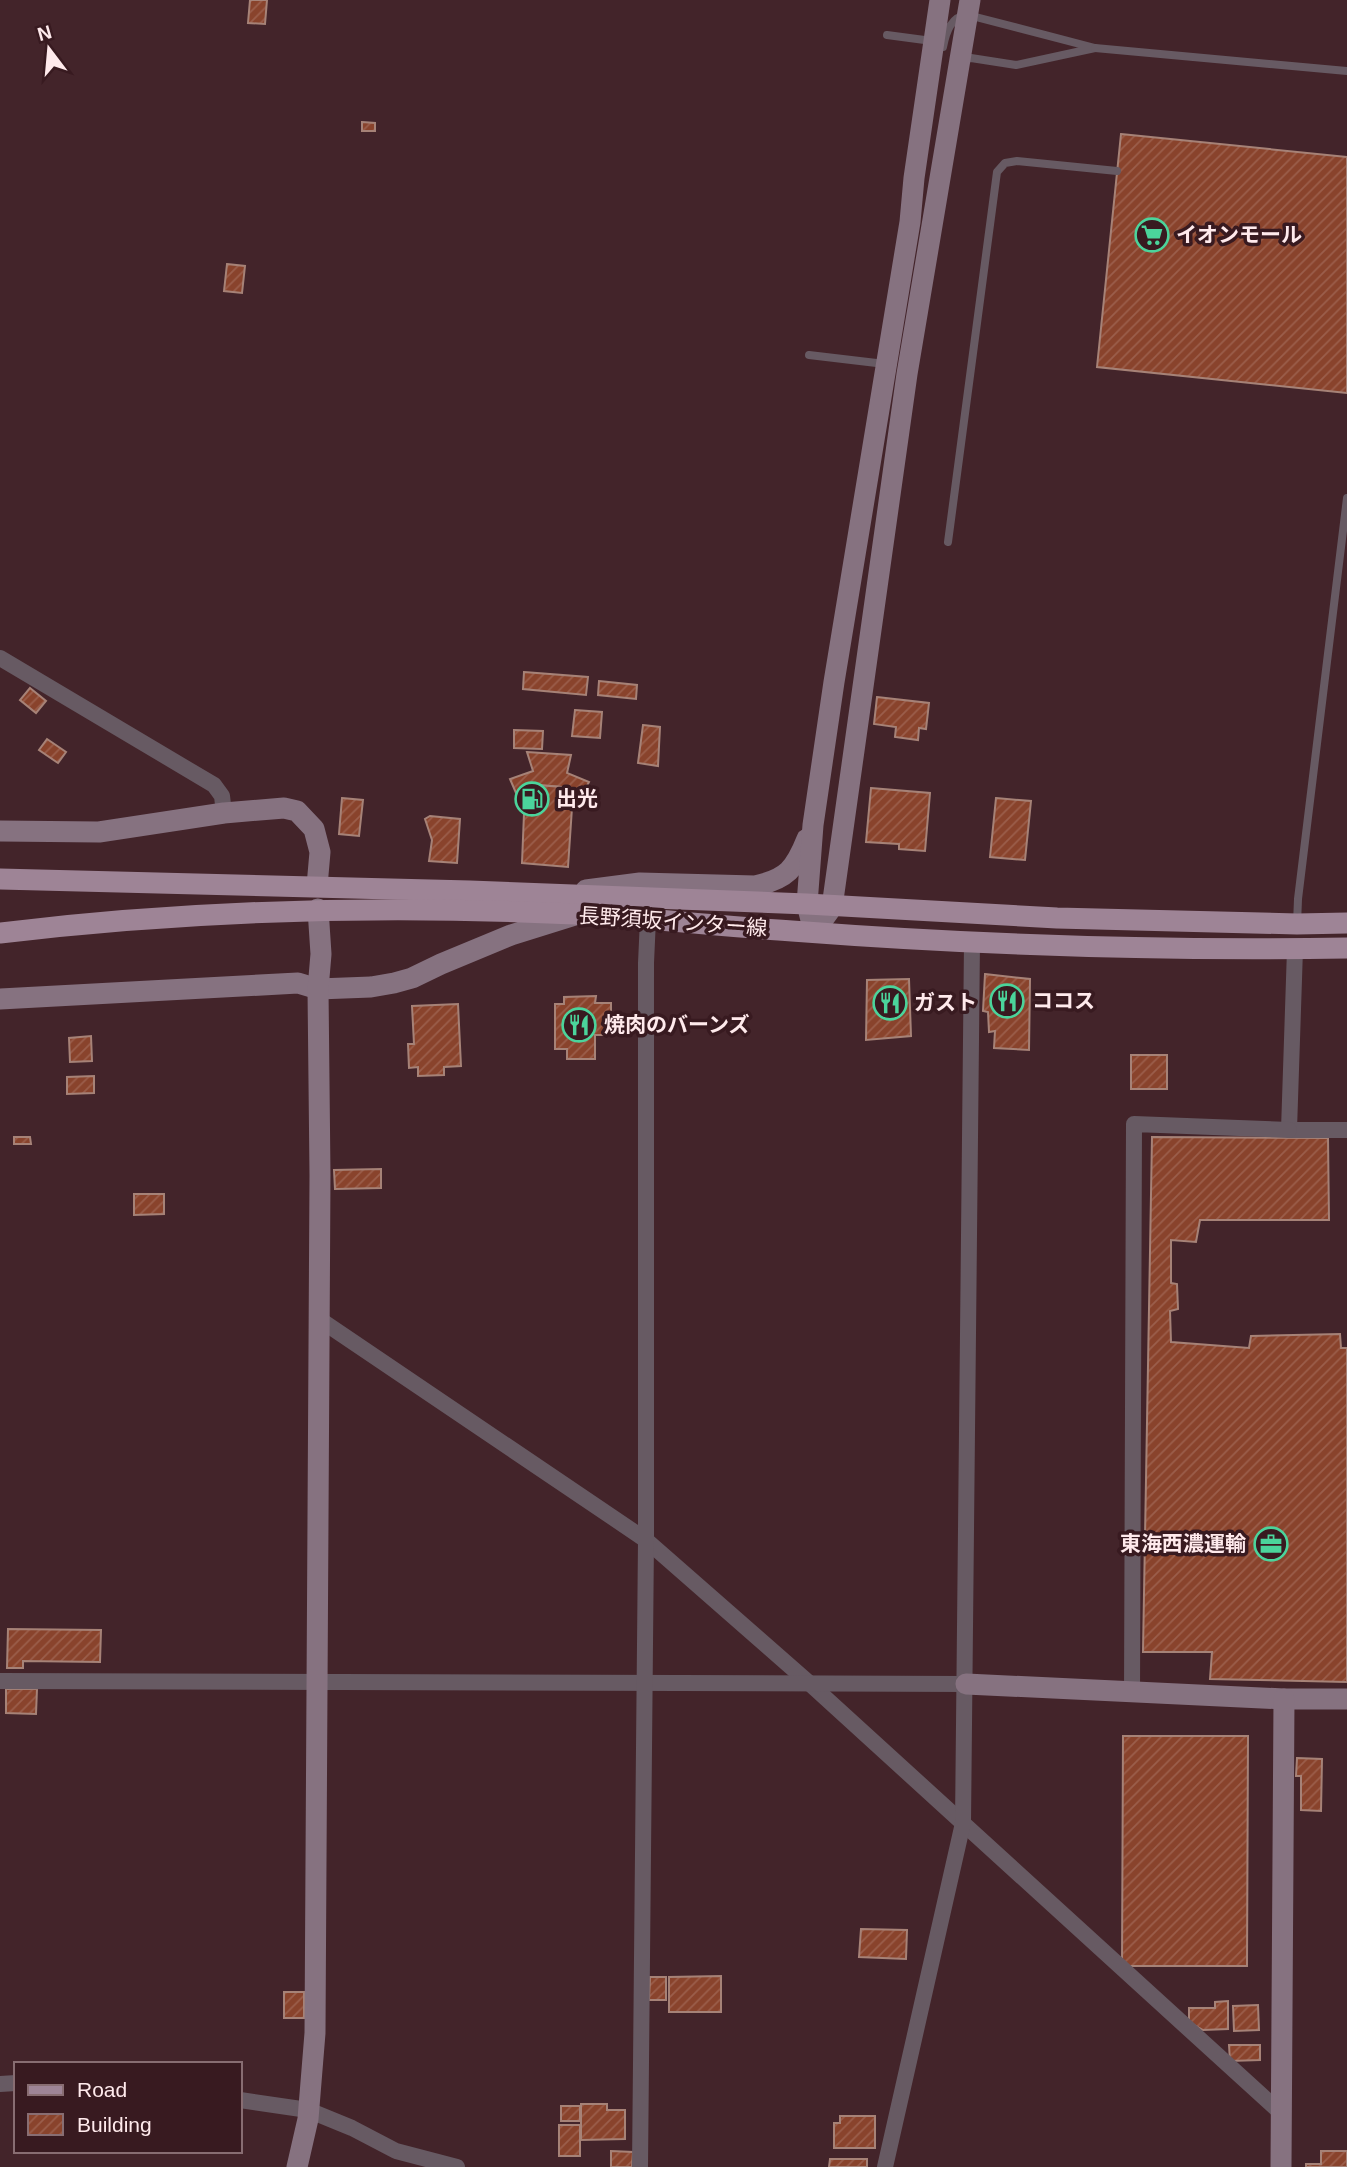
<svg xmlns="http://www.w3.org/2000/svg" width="1347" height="2167" font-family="Arial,'Noto Sans JP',sans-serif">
<defs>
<pattern id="building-hatch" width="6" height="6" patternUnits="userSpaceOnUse" patternTransform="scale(1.75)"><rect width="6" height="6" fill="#89432c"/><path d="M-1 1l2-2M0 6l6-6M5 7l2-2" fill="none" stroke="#9b5e4b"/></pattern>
</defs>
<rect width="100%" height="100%" fill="#43242a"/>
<g fill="url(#building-hatch)" stroke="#a68277" stroke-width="2">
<path d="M250 0H267L265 24 248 23Z"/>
<path d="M362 122 375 123V131H362Z"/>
<path d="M1121 134 1347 157V393L1097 367Z"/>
<path d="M227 264 245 266 242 293 224 291Z"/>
<path d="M524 672 588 677 586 695 523 689Z"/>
<path d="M599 681 637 685 636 699 598 695Z"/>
<path d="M30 688 46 701 36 713 20 700Z"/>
<path d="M877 697 929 703 926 729 919 728 918 740 895 737 896 727 874 724Z"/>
<path d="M575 710 602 712 600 738 572 736Z"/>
<path d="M643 725 660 727 658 766 638 763Z"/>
<path d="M514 730 543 731 542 749 514 748Z"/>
<path d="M47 739 66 752 58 763 39 750Z"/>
<path d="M527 752 571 755 567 773 589 782 581 797 562 787 537 785 516 793 510 779 533 771Z"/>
<path d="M537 785 562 787 573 793 568 867 522 863 525 789Z"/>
<path d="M871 788 930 793 925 851 899 849V844L866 842Z"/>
<path d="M342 798 363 800 359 836 339 834Z"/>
<path d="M996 798 1031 801 1025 860 990 857Z"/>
<path d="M430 816 460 819 457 863 429 861 432 840 425 819Z"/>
<path d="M985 974 1030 979 1029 1050 994 1048 995 1031 989 1032 988 1012 983 1011Z"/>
<path d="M909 979 911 1036 866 1040 867 980Z"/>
<path d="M596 996 595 1003H611V1035H595V1059H567V1049H555V1004H564V997Z"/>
<path d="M458 1004 461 1066 444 1067V1075L418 1076V1067L409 1068 408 1044H414L412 1006Z"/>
<path d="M91 1036 92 1061 70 1062 69 1038Z"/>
<rect x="1131" y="1055" width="36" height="34"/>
<path d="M94 1076V1093L67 1094V1077Z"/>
<path d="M14 1137H30L31 1144H14Z"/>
<path d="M1152 1137 1328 1138 1329 1220H1200L1196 1242 1171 1240V1283L1177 1284 1178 1309 1170 1311 1171 1342 1249 1348 1251 1336 1340 1334 1341 1348H1347V1682L1210 1679 1212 1652H1143Z"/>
<path d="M381 1169V1188L335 1189 334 1170Z"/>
<path d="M134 1194H164V1214L134 1215Z"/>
<path d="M8 1629 101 1630 100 1662 23 1661V1668H7Z"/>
<path d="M6 1689H37L36 1714 6 1713Z"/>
<path d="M1123 1736H1248L1247 1966H1122Z"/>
<path d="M1297 1758 1322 1759 1321 1811 1301 1810V1776H1296Z"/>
<path d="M861 1929 907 1930 906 1959 859 1957Z"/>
<path d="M721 1976V2012H669V1977Z"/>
<path d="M650 1977H666V2000H649Z"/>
<rect x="284" y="1992" width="20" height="26"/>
<path d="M1228 2001V2029L1203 2030 1189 2022V2008H1215V2002Z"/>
<path d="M1258 2005 1259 2030 1234 2031 1233 2006Z"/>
<path d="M1229 2045H1260V2060L1230 2061Z"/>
<path d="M581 2104H607V2110H625V2139L581 2140Z"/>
<rect x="561" y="2106" width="19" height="15"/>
<path d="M840 2116H875V2148H834V2123H840Z"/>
<rect x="559" y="2125" width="21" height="31"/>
<path d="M611 2151 633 2152 632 2167H611Z"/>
<path d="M1321 2151H1347V2167H1306V2164H1321Z"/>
<path d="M830 2159H867V2167H829Z"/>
</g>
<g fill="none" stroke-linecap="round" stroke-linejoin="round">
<g stroke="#675a63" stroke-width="8">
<path d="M887 35 932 41"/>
<path d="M943 47C946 32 951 16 968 15L1095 48 1016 65 971 58 961 59"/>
<path d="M1095 48 1347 71"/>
<path d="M809 355 885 364"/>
<path d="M948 542 997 172 1005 163 1017 161 1117 171"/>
<path d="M1297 924 1298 899 1347 498"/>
</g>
<g stroke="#675a63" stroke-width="16">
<path d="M0 658 214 785 222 796 224 813"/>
<path d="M1295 949 1289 1130H1347"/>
<path d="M319 1319 646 1540 808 1682 1281 2113"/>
<path d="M0 1681 966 1684"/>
<path d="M1132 1694 1134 1124 1289 1130"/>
<path d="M0 2084 16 2083"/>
<path d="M240 2100 308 2110 352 2128 396 2151 457 2167"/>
<path d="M640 2167 646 1540V963L648 919"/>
<path d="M885 2167 963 1823 972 942"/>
</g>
<g stroke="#867280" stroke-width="21">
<path d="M0 831 99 832 224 813 284 808 297 811 314 829 320 852 317 886"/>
<path d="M586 890 640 883 755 886C787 879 795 869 807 839"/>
<path d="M811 920 807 904 813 825 834 682 910 222 914 178 940 0"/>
<path d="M814 932 832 907 907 374 970 0"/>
<path d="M0 999 298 983 318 989 371 987 394 983 412 978 441 964 511 935 575 915"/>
<path d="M966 1684 1284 1699H1347"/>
<path d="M297 2167 308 2119 315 2033 320 1175 318 989 321 954 318 909"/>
<path d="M1281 2167 1284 1699"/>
</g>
<g stroke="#9e8496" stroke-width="21">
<path d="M0 879 470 891 807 904 1057 918 1297 924 1347 923"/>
<path d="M0 933C191 910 383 905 575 914 647 918 719 926 792 931 976 945 1162 951 1347 948"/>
</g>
</g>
<defs>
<symbol id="supermarket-ring" viewBox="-11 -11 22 22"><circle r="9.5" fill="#381a20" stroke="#4bd49b" stroke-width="1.5"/><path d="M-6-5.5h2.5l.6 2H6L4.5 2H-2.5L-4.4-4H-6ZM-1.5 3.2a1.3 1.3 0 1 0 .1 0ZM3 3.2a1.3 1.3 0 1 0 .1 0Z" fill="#4bd49b"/></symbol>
<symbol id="fuel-ring" viewBox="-11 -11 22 22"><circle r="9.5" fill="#381a20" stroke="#4bd49b" stroke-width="1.5"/><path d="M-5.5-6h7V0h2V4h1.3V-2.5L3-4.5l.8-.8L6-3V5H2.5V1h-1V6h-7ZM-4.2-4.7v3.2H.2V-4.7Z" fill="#4bd49b"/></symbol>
<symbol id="restaurant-ring" viewBox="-11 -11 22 22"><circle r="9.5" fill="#381a20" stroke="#4bd49b" stroke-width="1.5"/><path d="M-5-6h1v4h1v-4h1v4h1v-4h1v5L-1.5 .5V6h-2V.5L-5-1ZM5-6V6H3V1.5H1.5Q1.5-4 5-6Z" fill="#4bd49b"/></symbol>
<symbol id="office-ring" viewBox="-11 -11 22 22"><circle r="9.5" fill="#381a20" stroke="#4bd49b" stroke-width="1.5"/><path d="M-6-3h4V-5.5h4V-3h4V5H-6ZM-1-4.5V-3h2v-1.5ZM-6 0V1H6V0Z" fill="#4bd49b"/></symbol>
</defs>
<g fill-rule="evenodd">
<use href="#supermarket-ring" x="1133" y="216" width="38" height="38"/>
<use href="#fuel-ring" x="513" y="780" width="38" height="38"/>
<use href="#restaurant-ring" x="988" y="982" width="38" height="38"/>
<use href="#restaurant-ring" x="871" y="984" width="38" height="38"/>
<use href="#restaurant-ring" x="560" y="1006" width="38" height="38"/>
<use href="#office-ring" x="1252" y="1525" width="38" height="38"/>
</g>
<g text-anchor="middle" stroke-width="7" stroke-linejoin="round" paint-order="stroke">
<g font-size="21" font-weight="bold" fill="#ffeaec" stroke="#381a20" text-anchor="start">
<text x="1176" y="242">イオンモール</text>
<text x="556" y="806">出光</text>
<text x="1032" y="1008">ココス</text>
<text x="914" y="1010">ガスト</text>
<text x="604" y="1032">焼肉のバーンズ</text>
<text x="1246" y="1551" text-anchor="end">東海西濃運輸</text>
</g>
<g font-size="21" fill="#ffeaec" stroke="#381a20">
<text transform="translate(673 922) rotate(4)" y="7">長野須坂インター線</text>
</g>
</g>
<rect x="14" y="2062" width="228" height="91" fill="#381a20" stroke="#886d72" stroke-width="2"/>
<rect x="28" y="2085" width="35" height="10" fill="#9e8496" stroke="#886d72" stroke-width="2"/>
<text x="77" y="2097" font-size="21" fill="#ffeaec">Road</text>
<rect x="28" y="2114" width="35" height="21" fill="url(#building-hatch)" stroke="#886d72" stroke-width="2"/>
<text x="77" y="2132" font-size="21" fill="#ffeaec">Building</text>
<g transform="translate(49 49) rotate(344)" stroke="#381a20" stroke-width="5" paint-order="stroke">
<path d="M0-5L12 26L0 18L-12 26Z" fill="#ffeaec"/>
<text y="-10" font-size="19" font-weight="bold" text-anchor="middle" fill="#ffeaec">N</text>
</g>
</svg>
